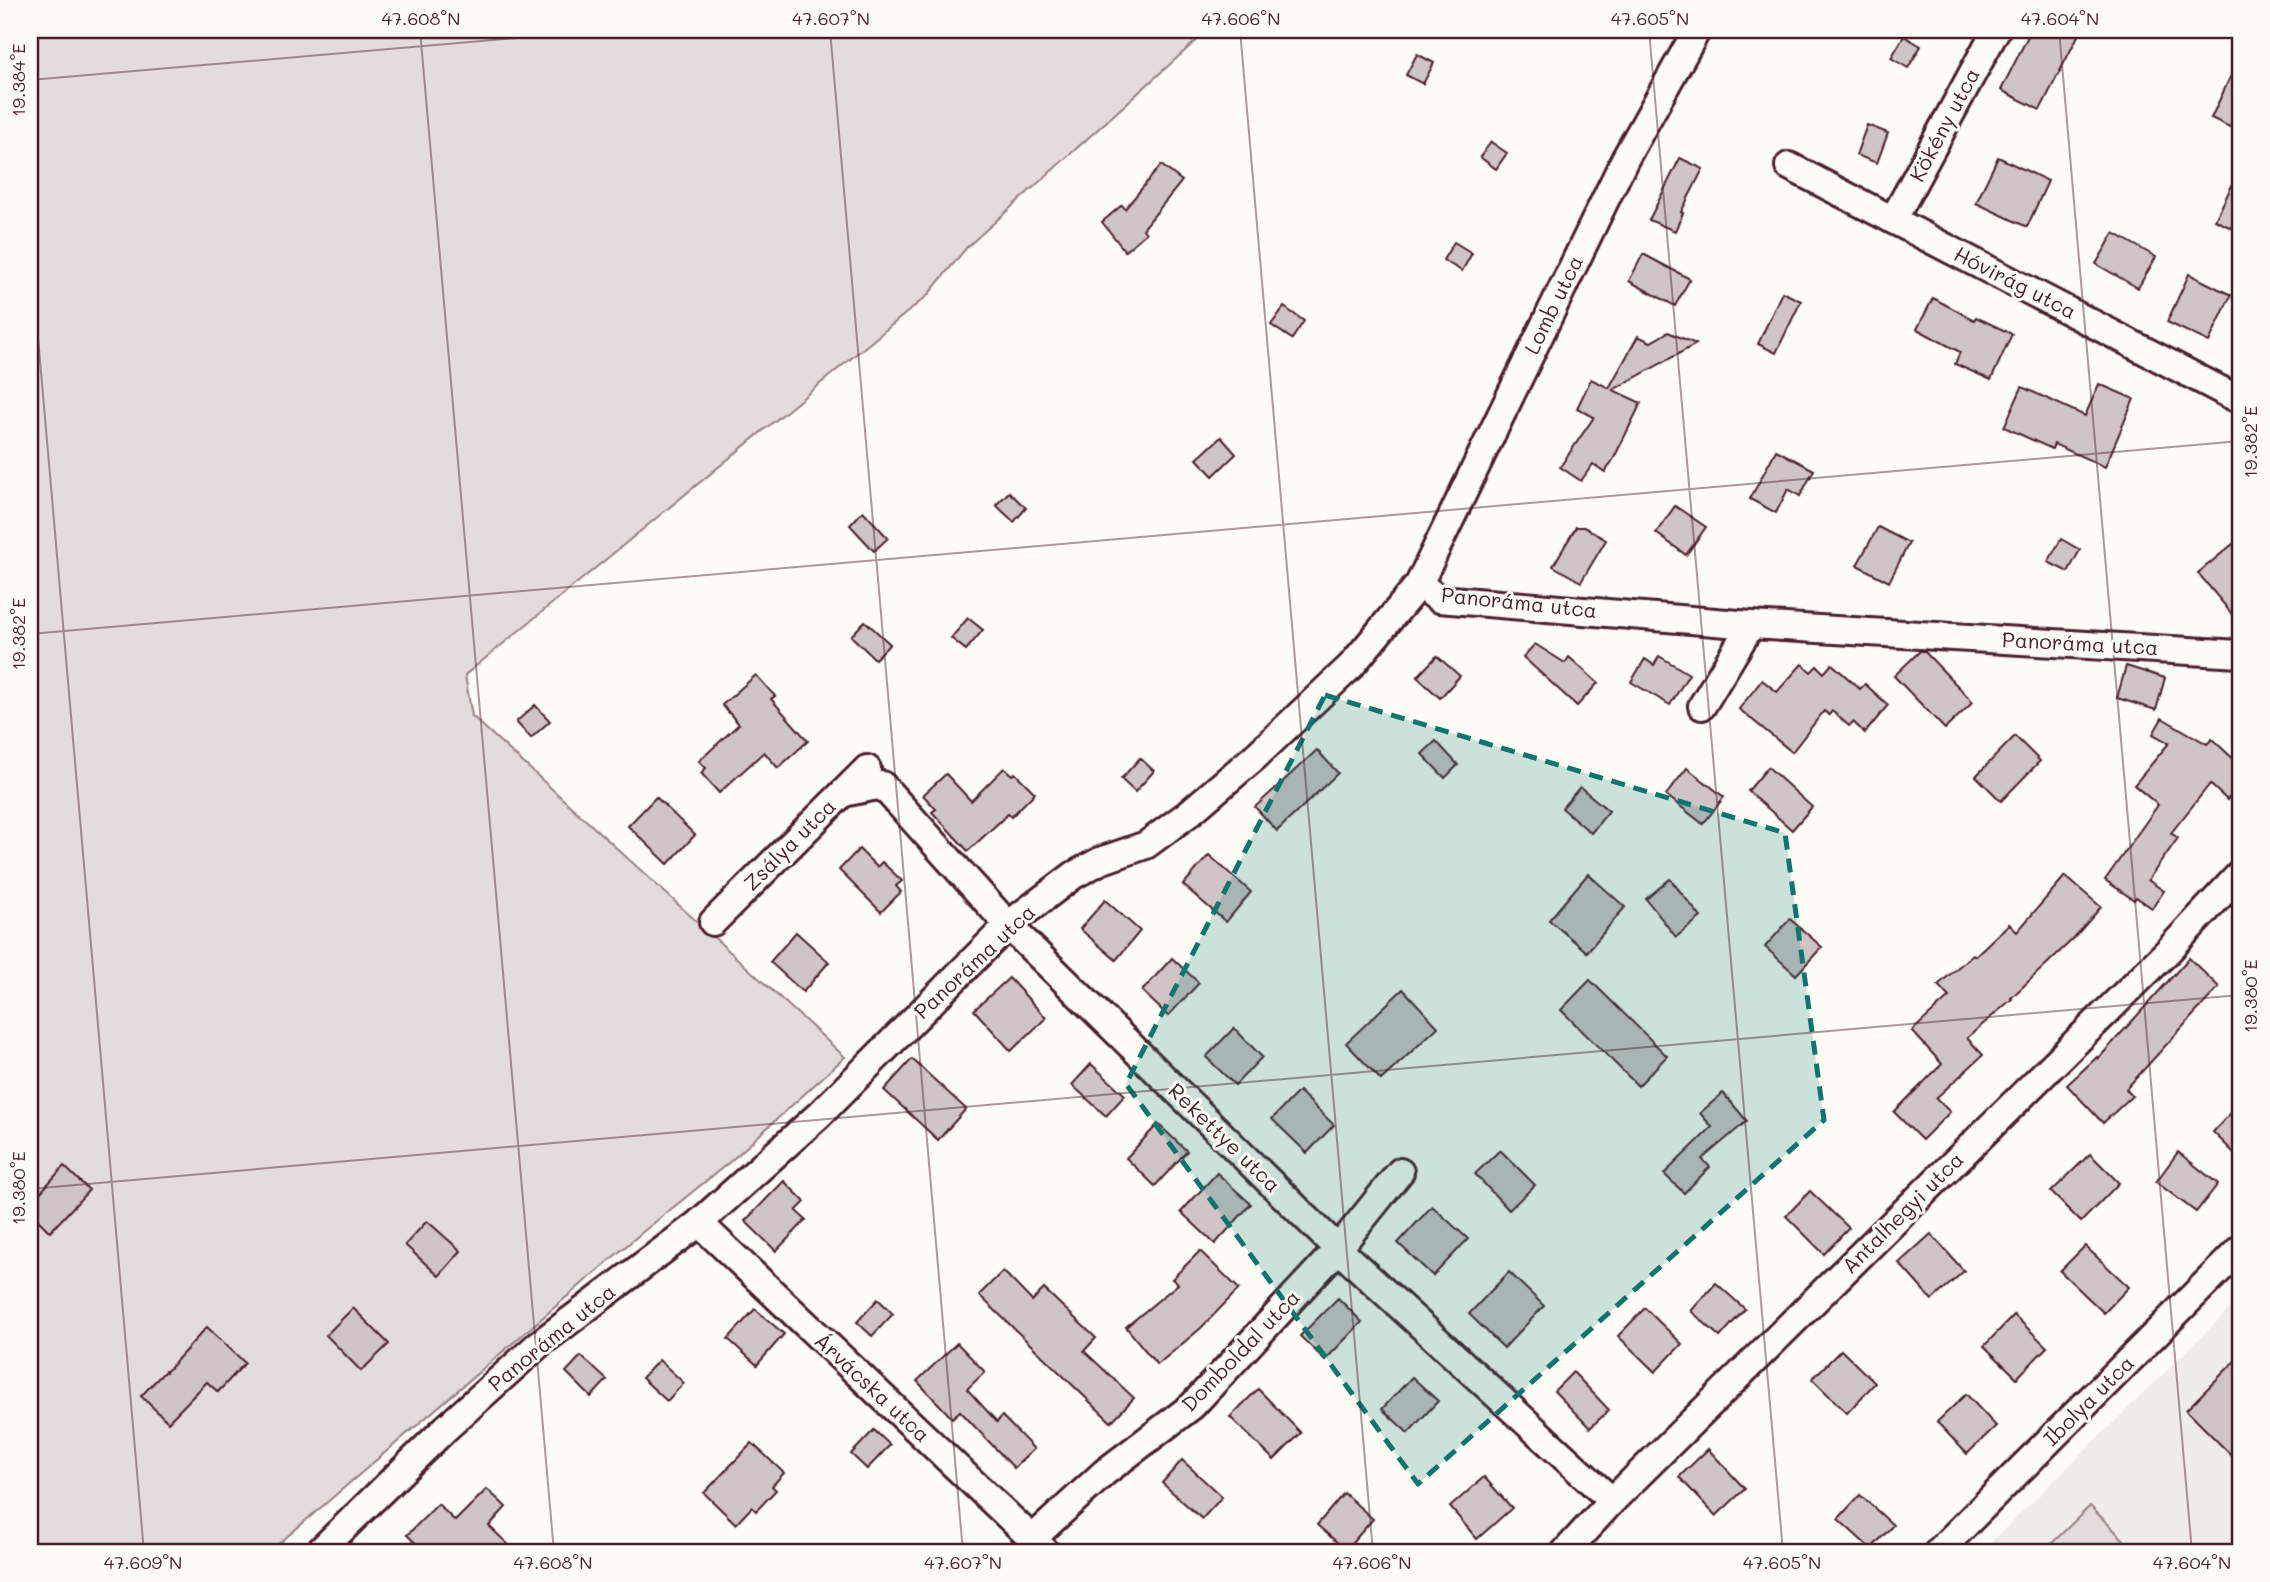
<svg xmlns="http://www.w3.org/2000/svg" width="2270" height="1582" font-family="Mali,sans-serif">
<rect width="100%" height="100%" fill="#fdfcf7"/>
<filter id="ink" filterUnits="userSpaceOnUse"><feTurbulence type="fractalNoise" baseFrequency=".0143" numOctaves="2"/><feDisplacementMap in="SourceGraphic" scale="14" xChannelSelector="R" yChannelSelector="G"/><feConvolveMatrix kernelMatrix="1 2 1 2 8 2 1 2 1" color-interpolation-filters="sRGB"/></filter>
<g filter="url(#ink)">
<path fill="#f0ece8" d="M2240 1299V1552H1981Z"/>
<g fill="#e3dcda" stroke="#967e82" stroke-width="2">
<path d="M30 30H1208L967 247 927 296 465 675 472 716 845 1057 732 1160 639 1235 269 1552H30Z"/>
<path d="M2090 1506 2136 1552H2043Z"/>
</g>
<g fill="#d0c5c4" stroke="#4a1f2b" stroke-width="2">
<path d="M2031 30H2081L2040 110 2001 90Z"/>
<path d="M1904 36 1921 46 1908 68 1891 58Z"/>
<path d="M1417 54 1434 63 1423 84 1406 75Z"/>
<path d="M2240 56V132L2211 118Z"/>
<path d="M1867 125 1888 133 1877 163 1856 155Z"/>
<path d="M1491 142 1507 153 1496 169 1480 157Z"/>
<path d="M1998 157 2048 181 2027 227 1976 203Z"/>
<path d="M1680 158 1703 169 1681 212 1683 213 1675 231 1649 220Z"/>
<path d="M1161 165 1182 181 1143 229 1146 233 1125 251 1102 222 1122 205 1125 209Z"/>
<path d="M2240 169V214L2233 229 2215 220Z"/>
<path d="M2114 233 2156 257 2138 288 2096 264Z"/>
<path d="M1454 242 1472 253 1462 271 1443 260Z"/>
<path d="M1643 254 1690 279 1675 306 1629 281Z"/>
<path d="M2189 274 2231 295 2209 342 2167 322Z"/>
<path d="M1782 292 1801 301 1776 353 1758 344Z"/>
<path d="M1933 298 1974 320 1976 317 2012 334 1991 380 1955 364 1960 352 1917 329Z"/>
<path d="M1284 307 1304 321 1292 339 1271 325Z"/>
<path d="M1668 332 1696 344 1613 390 1641 403 1613 460 1605 472 1593 464 1581 481 1560 467 1594 417 1577 408 1591 379 1609 388 1638 336 1651 342Z"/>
<path d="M2099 384 2134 399 2105 467 2054 444 2052 449 2004 427 2022 387 2085 416Z"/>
<path d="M1221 437 1236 454 1213 476 1197 459Z"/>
<path d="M1776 450 1814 470 1800 496 1788 489 1776 513 1750 499Z"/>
<path d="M1009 492 1026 508 1014 522 996 505Z"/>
<path d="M1675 506 1706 527 1686 555 1656 533Z"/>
<path d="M863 511 888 538 874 551 850 525Z"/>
<path d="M1576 527H1584L1606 540 1581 582 1553 566Z"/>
<path d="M1878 527 1909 543 1889 582 1857 565Z"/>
<path d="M2240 538V624L2198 573Z"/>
<path d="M2061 539 2080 550 2068 572 2048 562Z"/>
<path d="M968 618 983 630 966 650 951 638Z"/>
<path d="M865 621 890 644 875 659 851 636Z"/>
<path d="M1535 644 1565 663 1569 657 1598 683 1577 706 1523 657Z"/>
<path d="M1920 651H1924L1973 702 1945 729 1894 676Z"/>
<path d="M1437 656 1460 676 1440 698 1417 677Z"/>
<path d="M1659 656 1689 674 1670 705 1631 682 1645 659 1654 665Z"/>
<path d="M1802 664 1811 672 1817 666 1824 673 1832 664 1860 689 1865 684 1888 705 1865 733 1853 722 1849 726 1832 711 1829 715 1824 711 1792 752 1739 709 1762 680 1777 692Z"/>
<path d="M2126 666 2165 678 2156 710 2117 698Z"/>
<path d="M756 675 775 696 771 699 808 741 778 768 764 752 719 793 701 773 706 768 699 761 739 724 722 705Z"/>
<path d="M535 705 550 721 531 738 516 722Z"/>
<path d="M2162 718 2207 744 2212 739 2240 765V786L2227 800 2210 784 2171 833 2178 838 2148 880 2164 891 2152 908 2136 897 2134 900 2105 880 2158 805 2134 785 2169 743 2153 734Z"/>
<path d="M2015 736 2040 761 2001 801 1976 776Z"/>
<path d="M1436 741 1458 765 1445 778 1422 754Z"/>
<path d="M1317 750 1338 773 1277 831 1255 807Z"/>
<path d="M1140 758 1154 771 1135 792 1121 779Z"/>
<path d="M1768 767 1812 807 1792 830 1748 791Z"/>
<path d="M1004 768 1012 775 1015 773 1035 793 1011 817 1008 814 968 851 932 812 936 809 923 795 946 774 971 801Z"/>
<path d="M1687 768 1724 797 1703 824 1666 795Z"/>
<path d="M1580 787 1609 811 1591 833 1562 808Z"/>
<path d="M656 797 695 835 668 864 628 826Z"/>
<path d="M859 849 877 867 882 862 902 881 896 886 901 892 881 912 839 870Z"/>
<path d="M1209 855 1251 892 1226 922 1183 885Z"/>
<path d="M1588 874 1625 907 1587 952 1549 920Z"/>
<path d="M2065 876 2101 907 2072 940 2011 998 2012 999 1967 1038 1983 1055 1936 1098 1950 1112 1922 1140 1894 1112 1942 1064 1912 1031 1949 997 1938 985 1973 954 1975 956 2009 924 2017 932Z"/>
<path d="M1670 879 1701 917 1676 937 1646 899Z"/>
<path d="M1105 900 1140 931 1116 960 1080 929Z"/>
<path d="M1790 919 1822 947 1796 975 1765 947Z"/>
<path d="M796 932 829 962 803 992 770 962Z"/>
<path d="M1172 958 1199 983 1168 1016 1142 991Z"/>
<path d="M2189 958 2219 987 2126 1089 2132 1096 2103 1123 2067 1085 2097 1057 2098 1059Z"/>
<path d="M1009 978 1046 1018 1011 1051 974 1010Z"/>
<path d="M1590 980 1667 1056 1638 1086 1561 1010Z"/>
<path d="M1403 989 1438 1027 1381 1080 1346 1043Z"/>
<path d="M1234 1028 1262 1057 1235 1085 1206 1057Z"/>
<path d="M912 1059 966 1109 938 1140 884 1090Z"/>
<path d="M1091 1064 1125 1095 1106 1116 1072 1085Z"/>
<path d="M1299 1091 1334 1125 1307 1153 1272 1119Z"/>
<path d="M1723 1093 1747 1121 1702 1159 1710 1167 1684 1193 1664 1174 1712 1127 1700 1113Z"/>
<path d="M2240 1103V1159L2213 1132Z"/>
<path d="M1158 1124 1187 1151 1155 1186 1126 1158Z"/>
<path d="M1500 1150 1535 1185 1509 1210 1475 1174Z"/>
<path d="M2178 1152 2218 1184 2196 1212 2156 1182Z"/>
<path d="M2090 1154 2119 1183 2081 1222 2051 1192Z"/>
<path d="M64 1166 89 1190 50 1232 30 1212V1204Z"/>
<path d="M1217 1173 1251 1204 1215 1244 1181 1212Z"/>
<path d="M784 1181 805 1202 796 1211 806 1220 776 1251 745 1221Z"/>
<path d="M1810 1191 1849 1228 1824 1254 1786 1216Z"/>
<path d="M1432 1206 1468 1239 1433 1276 1398 1243Z"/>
<path d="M427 1221 461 1251 439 1276 405 1245Z"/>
<path d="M1931 1234 1964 1271 1932 1300 1899 1263Z"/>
<path d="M2085 1246 2129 1287 2104 1313 2060 1271Z"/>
<path d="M1200 1251 1239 1289 1201 1328 1157 1365 1126 1327 1178 1284 1172 1279Z"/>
<path d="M1003 1271 1032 1301 1044 1289 1096 1338 1084 1351 1134 1398 1111 1422 979 1295Z"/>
<path d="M1509 1272 1544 1306 1504 1348 1469 1314Z"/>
<path d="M1716 1283 1745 1309 1720 1337 1691 1311Z"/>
<path d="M1338 1298 1362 1322 1325 1360 1300 1336Z"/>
<path d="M878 1299 893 1314 872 1336 857 1322Z"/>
<path d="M353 1308 389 1344 361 1371 326 1335Z"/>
<path d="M1645 1308 1682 1344 1655 1372 1618 1336Z"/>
<path d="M755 1309 784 1334 757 1365 728 1339Z"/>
<path d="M2014 1315 2047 1347 2017 1378 1984 1346Z"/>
<path d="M207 1327 245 1363 218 1392 207 1382 168 1422 141 1396 165 1371 166 1372Z"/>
<path d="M957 1343 985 1372 967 1389 997 1422 1002 1416 1034 1449 1014 1468 960 1411 952 1418 917 1381Z"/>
<path d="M1841 1350 1875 1383 1847 1413 1812 1379Z"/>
<path d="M581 1356 607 1380 591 1397 566 1372Z"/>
<path d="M2240 1356V1464L2186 1410Z"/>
<path d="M659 1360 684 1383 667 1401 642 1378Z"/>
<path d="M1573 1372 1609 1410 1590 1428 1554 1391Z"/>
<path d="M1412 1377 1438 1401 1408 1433 1382 1409Z"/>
<path d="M1258 1389 1301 1433 1274 1460 1230 1417Z"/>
<path d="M1966 1394 1996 1426 1967 1454 1937 1422Z"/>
<path d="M874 1430 890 1445 867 1469 851 1454Z"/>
<path d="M752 1443 784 1473 772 1486 776 1490 756 1511 752 1507 736 1524 704 1493Z"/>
<path d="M1708 1449 1745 1489 1716 1516 1679 1477Z"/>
<path d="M1182 1460 1222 1497 1202 1519 1162 1483Z"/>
<path d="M1484 1477 1512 1508 1477 1539 1450 1507Z"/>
<path d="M487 1489 506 1507 489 1526 516 1552H425L407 1535 438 1504 455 1521Z"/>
<path d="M1344 1493 1373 1519 1346 1550 1317 1525Z"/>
<path d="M1860 1495 1893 1525 1871 1549 1838 1519Z"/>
</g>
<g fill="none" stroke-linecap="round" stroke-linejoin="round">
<defs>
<g id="minor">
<path d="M1789 166 2240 400"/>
<path d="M1893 220 1996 30"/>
<path d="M1419 584 1439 599 1751 625 2240 654"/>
<path d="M1702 706 1751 625"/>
<path d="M843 793 882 785 1008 925 1338 1249 1612 1501"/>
<path d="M713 922 867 769"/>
<path d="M699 1223 1046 1552"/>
<path d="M1032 1539 1105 1472 1192 1406 1338 1249 1400 1172"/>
<path d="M319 1552 446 1428 539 1344 699 1223 820 1114 1008 925 1074 875 1100 861 1146 845 1188 814 1257 755 1351 666 1419 584 1625 159 1697 30"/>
<path d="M1565 1552 1612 1501 2168 951 2240 874"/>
<path d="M1938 1552 2240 1249"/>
</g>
</defs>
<use href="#minor" stroke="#4a1f2b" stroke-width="32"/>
<use href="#minor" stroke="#fdfcf7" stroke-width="26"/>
</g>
</g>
<path fill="#0f766e" fill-opacity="0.2" stroke="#0f766e" stroke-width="5" stroke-dasharray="14 9" stroke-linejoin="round" d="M1325 695 1785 833 1824 1120 1418 1484 1126 1084Z"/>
<path fill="none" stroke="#4a1f2b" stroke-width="2" stroke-opacity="0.45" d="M420 30 554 1552M830 30 963 1552M1240 30 1373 1552M1649 30 1783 1552M2059 30 2192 1552M30 80 609 30M30 246 144 1552M30 634 2240 441M30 1189 2240 995M2206 1552 2240 1549"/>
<g text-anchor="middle" stroke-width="6" stroke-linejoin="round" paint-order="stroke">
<g font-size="21" fill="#4a1f2b" stroke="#fdfcf7">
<text transform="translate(1945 125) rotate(-62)" y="7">Kökény utca</text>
<text transform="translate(2015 283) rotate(27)" y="7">Hóvirág utca</text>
<text transform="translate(1554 305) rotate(-64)" y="7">Lomb utca</text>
<text transform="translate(1519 603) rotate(6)" y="7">Panoráma utca</text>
<text transform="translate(2080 644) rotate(3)" y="7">Panoráma utca</text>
<text transform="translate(790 845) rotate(-45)" y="7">Zsálya utca</text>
<text transform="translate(975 962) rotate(-43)" y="7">Panoráma utca</text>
<text transform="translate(1224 1138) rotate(44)" y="7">Rekettye utca</text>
<text transform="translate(1903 1213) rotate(-45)" y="7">Antalhegyi utca</text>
<text transform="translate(552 1338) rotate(-39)" y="7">Panoráma utca</text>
<text transform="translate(1241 1351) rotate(-46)" y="7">Domboldal utca</text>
<text transform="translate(872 1388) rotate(43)" y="7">Árvácska utca</text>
<text transform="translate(2089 1401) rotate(-45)" y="7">Ibolya utca</text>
</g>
</g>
<rect width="2270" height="1582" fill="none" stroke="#fdfcf7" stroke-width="77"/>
<rect x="38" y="38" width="2194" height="1506" fill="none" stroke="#4a1f2b" stroke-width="2.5"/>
<g font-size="18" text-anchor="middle" fill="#4a1f2b">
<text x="421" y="25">47.608°N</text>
<text x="831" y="25">47.607°N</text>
<text x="1241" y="25">47.606°N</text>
<text x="1650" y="25">47.605°N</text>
<text x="2060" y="25">47.604°N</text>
<text transform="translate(19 80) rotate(-90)" y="6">19.384°E</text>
<text transform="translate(2251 442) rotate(-90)" y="6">19.382°E</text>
<text transform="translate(19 634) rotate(-90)" y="6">19.382°E</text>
<text transform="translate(2251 996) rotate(-90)" y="6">19.380°E</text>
<text transform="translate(19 1188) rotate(-90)" y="6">19.380°E</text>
<text x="143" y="1569">47.609°N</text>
<text x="553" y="1569">47.608°N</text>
<text x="963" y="1569">47.607°N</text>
<text x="1372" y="1569">47.606°N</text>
<text x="1782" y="1569">47.605°N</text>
<text x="2192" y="1569">47.604°N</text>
</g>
</svg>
